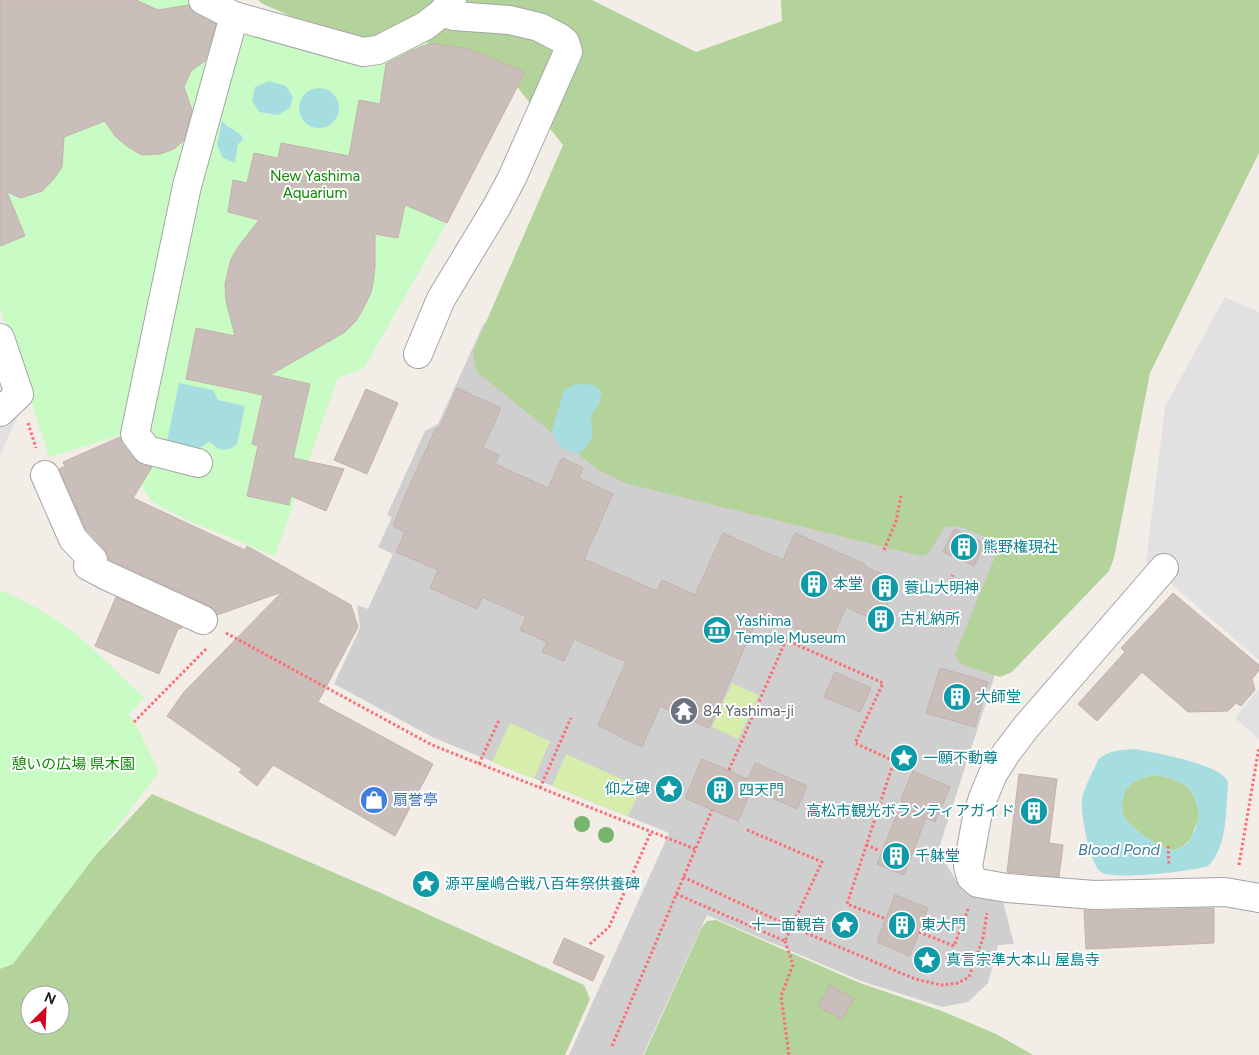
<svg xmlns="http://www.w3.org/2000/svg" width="1259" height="1055" font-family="Figtree,'Noto Sans JP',sans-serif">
<rect width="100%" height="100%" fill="#f2ede7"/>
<path fill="#cfcfcf" d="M484 323 1034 554 939 848 946 864 959 885 1002 898 1014 944 998 945 988 983 968 1002 942 1007 861 981 707 915 643 1055H569L669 833 434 738 334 684 360 628 357 605 368 609 393 554 378 547 392 517 387 515 425 431 438 424Z"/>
<g fill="#d6edac">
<path d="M732 683 759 695 738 739 712 727Z"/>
<path d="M510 723 550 741 534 779 492 762Z"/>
<path d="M566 754 641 788 628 816 552 786Z"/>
</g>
<g fill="#b4d39a" fill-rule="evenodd">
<path d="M258 0H592L696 52 782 21 781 0H1259V153L1150 373 1114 558 1109 571 1012 672 1000 677 961 664 955 655 998 549 995 541 958 526 945 527 928 554 921 556 625 483 598 470 477 372 473 352 563 145 503 69 349 42 263 4Z"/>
<path d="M1156 775C1166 777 1177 779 1185 785 1193 791 1199 806 1199 816 1199 820 1197 824 1195 827 1193 833 1191 840 1186 844 1183 847 1177 850 1173 850 1158 848 1130 828 1123 815 1122 812 1122 808 1122 804 1123 783 1138 778 1156 775Z"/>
<path d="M152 794 381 893 584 985 590 999 565 1055H0V905L35 921ZM30 995H60V1025H30Z"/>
<path d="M716 920 860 983 942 1011 996 1034 1033 1055H644L702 927 707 921Z"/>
</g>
<g fill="#c8fcc4">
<path d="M0 0H190L367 61 413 40 468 49 525 72 447 223 364 368 338 378 275 556 187 520 151 501 129 468 125 434 49 457 0 307Z"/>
<path d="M0 590C20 598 43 611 61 623 91 645 117 672 144 698L129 714 139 731 159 772 13 964 0 969Z"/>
</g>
<g fill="#e1e1e1">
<path d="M1225 297 1259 312V660L1146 562 1165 407Z"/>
<path d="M0 389 21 409 0 455Z"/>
<path d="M1259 688V739L1235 718Z"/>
</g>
<g fill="#a6dde1" fill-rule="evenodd">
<path d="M269 81 286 86 293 97 290 108 278 115 259 112 252 101 255 87Z"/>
<circle cx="319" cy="108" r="20"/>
<path d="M222 121C225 124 228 127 232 129 237 133 241 132 243 140L238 144 235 163 223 158 217 145Z"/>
<path d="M179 383 213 390 218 400 245 406 237 444C232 448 223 453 216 447 214 445 212 443 209 442L199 448 167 441Z"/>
<path d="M576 384 595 385 602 393 598 406 590 416C595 436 593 441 578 454L562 448 556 441 552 431 564 390Z"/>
<path d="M1134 749C1152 752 1222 764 1228 782 1226 807 1228 847 1208 866 1191 871 1115 881 1101 872 1090 865 1080 812 1082 799 1083 790 1094 770 1098 760 1107 750 1122 750 1134 749ZM1156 775C1166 777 1176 779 1185 785 1193 791 1199 806 1199 816 1198 824 1192 838 1187 844 1183 847 1178 850 1173 850 1158 848 1130 828 1123 815 1122 812 1122 808 1122 804 1123 783 1138 778 1156 775Z"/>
</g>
<g fill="#cabeba" stroke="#c4b1a9">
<path d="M0 0H136L158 10 189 5 190 9 196 14 216 24 205 61 191 71 184 87 192 110 184 140 182 142 174 149 160 154 142 155 128 147 115 136 105 121 64 137 62 167 53 180 42 191 21 198 7 192 25 236 0 246Z"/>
<path d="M431 43 468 49 525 72 447 223 405 205 398 238 375 234V267L373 283 371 293 363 309 356 321 345 332 333 339 270 375 310 384 293 458 344 469 326 511 291 496 289 505 247 496 258 446 252 444 263 395 186 379 196 328 235 336 226 301 225 284 231 259 238 247 259 220 228 212 233 180 247 183 254 153 278 158 281 143 349 156 359 100 380 104 386 64 413 50Z"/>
<path d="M457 388 501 408 483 448 499 455 495 464 548 488 562 458 583 468 579 478 613 494 584 559 657 591 662 580 695 595 723 533 783 560 795 533 865 564 864 566 898 581 879 622 846 607 830 644 760 613 709 728 660 706 642 747 616 735V734L598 725 626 662 574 639 564 661 542 652 547 642 520 630 526 617 482 597 477 609 430 588 438 570 396 552 405 532 393 526 404 498 436 428 439 429Z"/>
<path d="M366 389 398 403 367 474 334 460Z"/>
<path d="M120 437 122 443 135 460 143 465 152 467 133 498 245 550 247 546 351 605 358 627 318 702 433 764 395 836 273 765 257 786 239 772 242 769 167 716 184 692 282 592 217 615 215 611 210 606 108 559V555L104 549 86 530 59 469 65 466 63 462Z"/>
<path d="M954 529 985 543 974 566 943 552Z"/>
<path d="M1173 593 1259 665V670L1252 679 1255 690 1241 706 1236 703 1228 711 1188 712 1142 672 1097 721 1078 704 1125 652 1121 648Z"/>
<path d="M116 597 182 628 178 629 159 674 95 646Z"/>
<path d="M940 668 988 682 975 727 926 713Z"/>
<path d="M835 672 871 688 860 712 824 697Z"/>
<path d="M702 759 748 779 755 763 807 786 797 809 752 789 738 821 685 798Z"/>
<path d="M913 771 950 787 935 822 926 818 904 875 877 864 903 799 901 798Z"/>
<path d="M1019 774 1057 779 1049 843 1063 845 1059 877 1007 872Z"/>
<path d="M895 895 928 908 910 956 877 942Z"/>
<path d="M1214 908V943L1086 949 1084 910 1094 911Z"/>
<path d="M564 938 604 956 593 981 553 963Z"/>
<path d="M830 985 854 999 842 1020 818 1006Z"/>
</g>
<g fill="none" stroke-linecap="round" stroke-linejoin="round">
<defs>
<g id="minor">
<path d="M203 0 234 16 363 52 378 50 425 26 443 12 452 0"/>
<path d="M0 338 19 394 0 412"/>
<path d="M418 354 441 299 496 208 512 178 568 52 567 48 565 42 560 38 539 27 510 20 454 16 443 12"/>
<path d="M198 463 147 450 135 434 187 186 234 16"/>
<path d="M45 475 73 539 93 560 88 566 105 575 203 620"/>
<path d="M1164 568 1026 727 1007 752 993 774 983 798 977 817 968 866 971 877 978 883 1007 888 1094 895 1225 892 1259 898"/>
</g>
</defs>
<use href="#minor" stroke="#a5a5a5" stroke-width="30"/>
<g stroke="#ff6b73" stroke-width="3" stroke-dasharray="2.5 2.5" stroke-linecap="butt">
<path d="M28 423 36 448"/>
<path d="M884 550 896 521 901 496"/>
<path d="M950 581 953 575"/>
<path d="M226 633 432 745 695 849"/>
<path d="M134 722 207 648"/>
<path d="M479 764 499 720"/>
<path d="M729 770 786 640 883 683 855 743 894 761 847 904 886 919"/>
<path d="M540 788 571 718"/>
<path d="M866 845 878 850"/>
<path d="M1168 846 1169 865"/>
<path d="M1239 865 1259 747"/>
<path d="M683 877 792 927 915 979 941 985 958 983 969 977 983 938 987 913"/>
<path d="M676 894 785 941 822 862 745 829"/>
<path d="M919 932 954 946 968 909"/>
<path d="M785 941 793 965 781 996 789 1055"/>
<path d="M590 944 609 927 651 832"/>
<path d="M612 1046 712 810"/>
</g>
<use href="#minor" stroke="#fff" stroke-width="28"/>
</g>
<g fill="#76b56b">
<circle cx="582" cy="824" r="8"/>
<circle cx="606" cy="835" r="8"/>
</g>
<defs>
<symbol id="building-disc" viewBox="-11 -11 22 22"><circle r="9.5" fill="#0f9aa8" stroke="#fff"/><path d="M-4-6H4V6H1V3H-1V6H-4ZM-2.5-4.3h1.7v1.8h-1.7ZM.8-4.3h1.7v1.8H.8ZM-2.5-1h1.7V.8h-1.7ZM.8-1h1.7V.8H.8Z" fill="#fff"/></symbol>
<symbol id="museum-disc" viewBox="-11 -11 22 22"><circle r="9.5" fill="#0f9aa8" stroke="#fff"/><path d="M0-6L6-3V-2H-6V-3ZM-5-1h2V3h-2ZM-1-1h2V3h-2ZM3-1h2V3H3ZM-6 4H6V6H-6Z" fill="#fff"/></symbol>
<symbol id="temple-disc" viewBox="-11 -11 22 22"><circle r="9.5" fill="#6b7280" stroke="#fff"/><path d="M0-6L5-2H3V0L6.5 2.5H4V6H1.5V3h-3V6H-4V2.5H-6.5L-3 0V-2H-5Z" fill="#fff"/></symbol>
<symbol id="sight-disc" viewBox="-11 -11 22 22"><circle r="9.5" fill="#0f9aa8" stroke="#fff"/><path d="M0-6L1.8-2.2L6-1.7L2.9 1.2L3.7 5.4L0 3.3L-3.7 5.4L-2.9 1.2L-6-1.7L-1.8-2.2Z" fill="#fff"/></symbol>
<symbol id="shop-disc" viewBox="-11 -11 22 22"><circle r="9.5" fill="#3f7fe0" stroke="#fff"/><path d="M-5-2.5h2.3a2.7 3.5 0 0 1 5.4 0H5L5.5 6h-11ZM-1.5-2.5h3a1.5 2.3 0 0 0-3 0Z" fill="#fff"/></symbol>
</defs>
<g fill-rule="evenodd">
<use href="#building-disc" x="948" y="531" width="32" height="32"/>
<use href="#building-disc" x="798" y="568" width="32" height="32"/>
<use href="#building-disc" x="869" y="572" width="32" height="32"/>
<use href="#building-disc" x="865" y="603" width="32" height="32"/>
<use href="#museum-disc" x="701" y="614" width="32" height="32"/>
<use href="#building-disc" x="941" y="681" width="32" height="32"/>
<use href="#temple-disc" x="668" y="695" width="32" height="32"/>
<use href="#sight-disc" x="888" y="742" width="32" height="32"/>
<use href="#sight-disc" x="653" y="773" width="32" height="32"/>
<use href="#building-disc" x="704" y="774" width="32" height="32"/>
<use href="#shop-disc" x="358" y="784" width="32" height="32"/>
<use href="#building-disc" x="1018" y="795" width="32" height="32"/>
<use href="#building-disc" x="880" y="840" width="32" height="32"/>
<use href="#sight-disc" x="410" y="868" width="32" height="32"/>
<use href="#sight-disc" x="829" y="909" width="32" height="32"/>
<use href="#building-disc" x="886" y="909" width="32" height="32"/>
<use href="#sight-disc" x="911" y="944" width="32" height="32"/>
</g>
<g text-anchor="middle" stroke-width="4" stroke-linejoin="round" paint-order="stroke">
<g font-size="15" fill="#108806" stroke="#fff">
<text x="315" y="181">New Yashima<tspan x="315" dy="17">Aquarium</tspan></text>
<text x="73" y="769">憩いの広場 県木園</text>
</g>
<g font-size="15" fill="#0d838f" stroke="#fff" text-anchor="start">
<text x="983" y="552">熊野権現社</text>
<text x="833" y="589">本堂</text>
<text x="904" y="593">蓑山大明神</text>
<text x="900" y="624">古札納所</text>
<text x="736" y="626">Yashima<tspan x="736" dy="17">Temple Museum</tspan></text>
<text x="976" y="702">大師堂</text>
<text x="923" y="763">一願不動尊</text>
<text x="650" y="794" text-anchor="end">仰之碑</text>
<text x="739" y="795">四天門</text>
<text x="1015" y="816" text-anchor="end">高松市観光ボランティアガイド</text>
<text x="915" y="861">千躰堂</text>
<text x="445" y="889">源平屋嶋合戦八百年祭供養碑</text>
<text x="826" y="930" text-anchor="end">十一面観音</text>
<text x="921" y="930">東大門</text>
<text x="946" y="965">真言宗準大本山 屋島寺</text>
</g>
<g font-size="15" fill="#5b616d" stroke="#fff" text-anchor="start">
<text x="703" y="716">84 Yashima-ji</text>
</g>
<g font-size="15" fill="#366cbe" stroke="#fff" text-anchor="start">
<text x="393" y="805">扇誉亭</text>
</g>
<g font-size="16" font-style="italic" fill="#3f7d9e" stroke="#fff">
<text x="1119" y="855">Blood Pond</text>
</g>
</g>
<g transform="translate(45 1010) rotate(24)"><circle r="24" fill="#ffffff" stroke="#a6a6a6"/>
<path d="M0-4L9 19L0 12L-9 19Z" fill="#d20021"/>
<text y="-8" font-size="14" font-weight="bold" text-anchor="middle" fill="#212121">N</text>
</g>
</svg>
